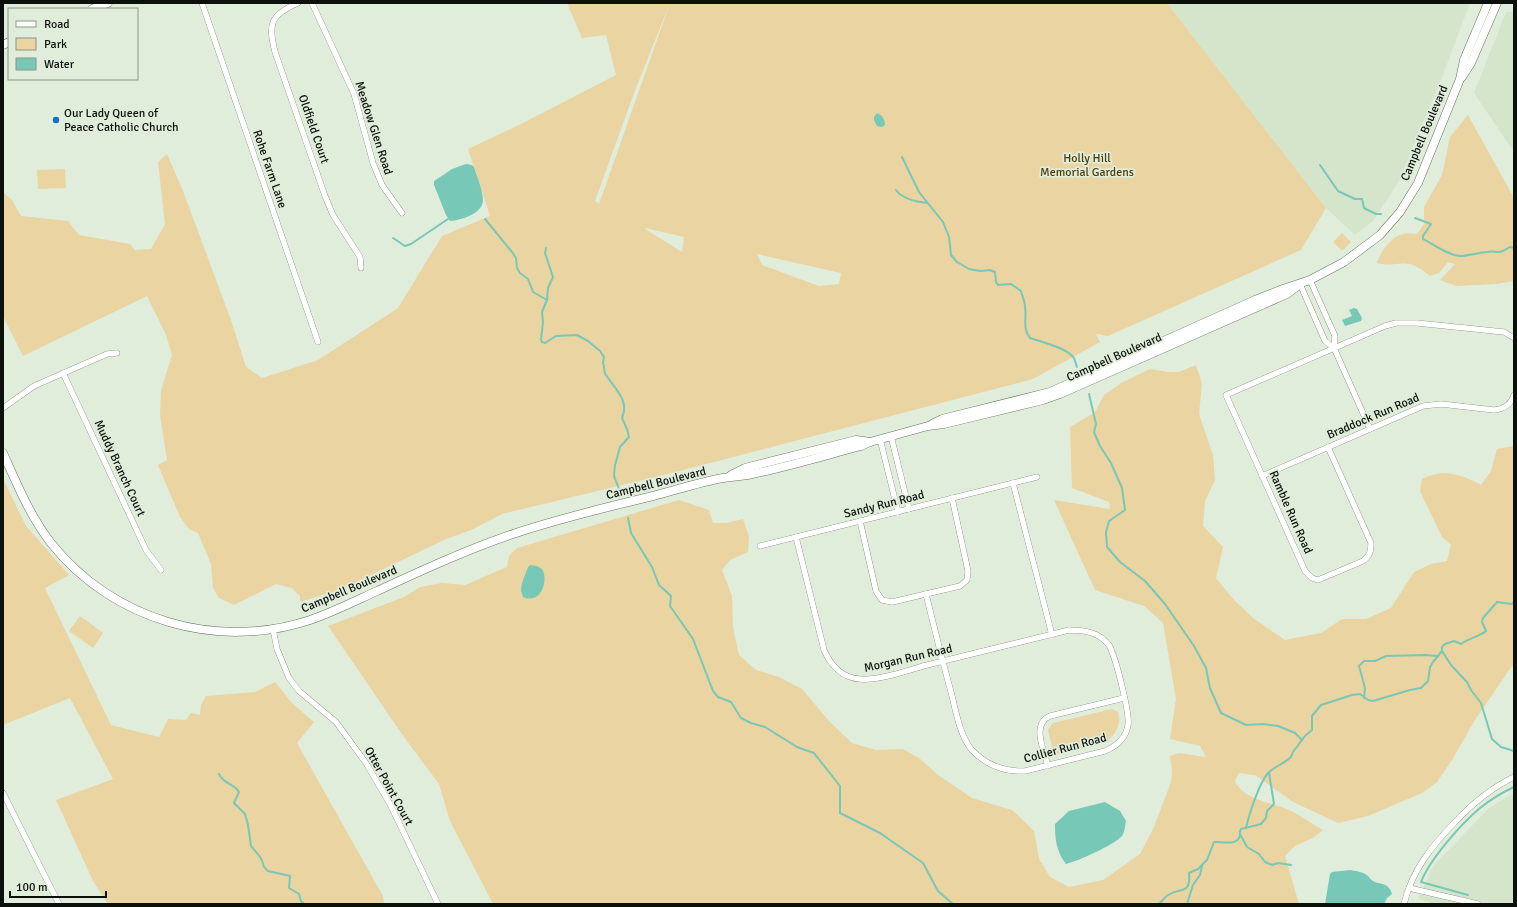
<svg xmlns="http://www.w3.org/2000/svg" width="1517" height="907" font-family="Signika,sans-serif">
<rect width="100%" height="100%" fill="#e1eddb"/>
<g fill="#d5e5cc">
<path d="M1167 3H1470L1441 80 1398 183 1373 221 1355 235 1326 208Z"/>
<path d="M1506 12H1514V152L1474 93Z"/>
<path d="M1514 793V904H1436L1418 899 1433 866 1490 807Z"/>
</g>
<g fill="#e9d4a2" fill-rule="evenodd">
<path d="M567 3H670L634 93 595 201 599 204 670 3H1167L1326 208 1301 250 1108 336 1096 334 1100 342 1033 379 672 473 502 514 471 530 444 540 400 561 340 590 300 602V596L292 588 276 584 234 605 219 598 213 588 211 564 198 533 189 529 180 517 158 465 167 460 160 415 161 390 172 355 166 335 147 296 23 356 3 316V192L12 200 21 216 68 221 79 235 130 244 135 250 151 249 165 224 158 162 167 154 183 191 231 320 246 367 262 378 318 360 398 308 442 236 490 216 468 149 521 124 616 75 606 35 582 38ZM645 228 684 237 682 252 645 229ZM757 254 841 273 839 284 819 286 762 265Z"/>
<path d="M1468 115 1514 198V281L1496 284 1456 286 1440 280 1455 264 1448 262 1439 273 1430 276C1424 271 1417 265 1408 264 1396 262 1392 267 1377 263 1380 252 1392 236 1403 234 1407 233 1413 234 1417 234L1424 224V207L1442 175 1450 137Z"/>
<path d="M65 169 66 188 38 189 37 170Z"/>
<path d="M1342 233 1351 242 1342 251 1333 242Z"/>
<path d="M1196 365 1202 384 1199 414 1213 455 1215 480 1205 501 1203 526 1223 547 1216 578 1234 600 1253 618 1285 640 1321 633 1342 619H1366L1391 608 1414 572 1431 564 1447 561 1451 545 1442 537 1420 491 1422 479C1443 468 1461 474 1481 485L1491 471 1497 449 1514 446V663L1475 720 1452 760 1437 782 1422 793 1368 816 1338 823 1293 802 1255 775 1239 773 1235 781C1244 801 1273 802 1291 811 1302 816 1312 824 1323 830L1313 838 1295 846 1285 856 1299 904H493L450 821 439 784 404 737 328 626 404 597 420 587 442 583 465 585 507 567 509 556 517 548 679 500 709 510 713 523H726L743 519 749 537 748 552 730 560 722 570 732 596 733 627 739 655 756 670 779 677 802 689 830 722 852 743 876 750 903 749 919 758 938 775 972 798 1012 810 1034 831 1039 859 1050 877 1069 887 1103 880 1140 854 1154 827 1171 782 1172 771 1170 756 1179 753 1206 757 1200 746 1170 739 1176 699 1163 623 1144 606 1095 590 1054 500 1110 509 1109 502 1072 488 1070 427 1095 412 1104 395 1121 383 1150 369 1168 372H1179Z"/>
<path d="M3 479 26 526 69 575 45 588 111 725 159 737 168 719 186 720 191 713 200 715 201 705 206 696 255 692 275 682 292 703 314 722 297 743 383 896 384 904H108L93 881 56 800 113 779 70 698 3 725Z"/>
<path d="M80 616 103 633 93 648 69 631Z"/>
<path d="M1112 709 1118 712C1122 725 1115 736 1104 743L1054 755 1048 730 1053 723Z"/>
</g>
<g fill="#78c8b8">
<path d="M877 113C882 115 885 120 885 125L882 127 877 126 874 120V117Z"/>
<path d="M466 164 472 165 474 167C477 177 483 190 483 201 482 214 461 220 450 221L446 215 434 185V181L452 169Z"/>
<path d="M1354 308 1357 309 1362 318 1361 321 1345 326 1342 320 1352 316 1349 310Z"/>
<path d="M530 565 537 566 542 569C549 580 541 605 523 597L521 590 522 583 528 567Z"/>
<path d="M1105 802 1120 811 1126 821C1125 825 1125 832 1122 836 1114 845 1078 861 1066 864 1056 851 1055 839 1055 824L1069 811Z"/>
<path d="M1350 870C1356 871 1364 872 1368 876 1370 878 1370 879 1373 881 1380 885 1389 882 1392 894L1387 898 1384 904H1325L1330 874 1332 872Z"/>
</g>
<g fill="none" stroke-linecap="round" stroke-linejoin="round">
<g stroke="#78c8b8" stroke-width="2">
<path d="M902 157 919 192 943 222 949 237 951 255 957 262 969 269 980 271 990 270 995 272 996 282 998 285 1011 284 1021 291C1022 296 1025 301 1025 307 1027 318 1022 328 1030 338 1042 342 1067 348 1074 358 1075 361 1076 364 1077 367"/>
<path d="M1320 165 1338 191 1355 199H1362L1364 208 1376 214H1381"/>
<path d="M896 190C902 199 918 202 928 203"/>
<path d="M1415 218 1431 224 1423 236V239L1425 240C1434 245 1451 257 1462 256 1470 255 1478 253 1487 252 1500 250 1495 256 1510 247L1514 248"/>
<path d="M485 219 512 252 516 258 517 268 520 273 528 279 533 292 547 300"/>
<path d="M393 238 405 246 411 244 448 219"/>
<path d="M546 248 545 253 553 277 548 288 547 300 542 312 543 322 541 340 542 342 545 343 556 336 577 335 588 341 600 351 604 357 603 363C605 367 603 371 606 375 614 388 630 400 622 418L627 429 629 437 620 447 615 465 614 476 619 489"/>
<path d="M1089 394 1096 424 1094 432 1100 446 1111 463 1122 488 1125 510 1109 521 1106 532 1107 547 1120 562 1145 581 1165 604 1194 646 1206 668 1210 688 1221 713 1246 725 1263 724 1278 726 1295 733 1302 740"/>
<path d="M628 518 631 533 652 567 659 585 671 596 670 606 693 639 713 691 718 697 731 702 741 718 751 723 765 727 797 747 814 753 840 786V813L880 833 923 863 938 891 953 904"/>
<path d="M1442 651 1451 665 1467 682 1471 690 1481 703 1492 739 1501 747 1514 751"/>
<path d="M1364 698 1365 688 1359 666 1364 661H1375L1386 656 1425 655 1437 656"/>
<path d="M219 774C224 785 234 783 239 792L234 803 245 814 248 825 251 846C258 855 261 855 264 867L268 871 290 876 289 888 299 894 301 901 304 904"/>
<path d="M1246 828C1249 815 1259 783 1268 773 1275 766 1284 764 1291 757L1293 752 1305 736 1312 730V716L1321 705 1352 695 1360 694 1368 700 1373 701 1410 690 1421 688 1428 681 1430 667 1433 662 1442 651V647L1445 644 1454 641 1461 644C1469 638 1479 637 1486 631L1482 622 1483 618 1497 602 1512 604 1514 602"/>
<path d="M1240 834 1247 847 1259 854 1265 862 1272 865 1278 863 1291 865"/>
<path d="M1468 895 1421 882C1430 859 1461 824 1480 808 1490 800 1503 792 1514 787"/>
<path d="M1159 904C1162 901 1165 897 1168 895 1181 887 1191 895 1189 873L1198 869 1207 860 1214 842C1221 841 1234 846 1239 838 1241 835 1239 832 1241 829L1261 824 1266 818 1267 811 1274 804 1269 773"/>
<path d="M1187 904 1193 885 1200 875 1202 866"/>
</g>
<defs>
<g id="street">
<path d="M202 3 318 342"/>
<path d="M298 3C270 15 268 24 275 52L325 196 333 215 360 257 361 268"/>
<path d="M312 3 354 94 373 163 382 185 402 213"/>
<path d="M1310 280 1335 336 1334 348 1370 429"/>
<path d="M1300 284 1325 341 1334 348"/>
<path d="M63 373 146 550 161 570"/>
<path d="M3 408 34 386 107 354 117 353"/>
<path d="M891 436 909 509"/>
<path d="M880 439 898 512"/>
<path d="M1328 447 1371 543C1371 551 1370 556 1363 561L1318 580 1312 578 1305 571 1226 395 1385 326 1396 323H1417L1504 332 1514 338"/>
<path d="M1262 476 1423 406 1441 404 1494 410C1504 409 1511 405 1514 395"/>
<path d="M1013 483 1052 635"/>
<path d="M860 521 876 591 882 600 892 602 960 586 967 580 968 571 952 498"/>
<path d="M796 537 824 650C831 666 843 678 860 679 877 681 906 671 923 666 972 654 1020 642 1069 630 1080 630 1096 632 1104 640 1108 643 1111 648 1112 652 1117 664 1130 714 1128 725 1126 738 1117 746 1105 751L1025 771C1005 772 985 765 971 749 959 733 956 711 951 692 942 659 934 627 926 594"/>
<path d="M760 546 1037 477"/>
<path d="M273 629 277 649 289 678 299 691 336 722 366 763 390 804 438 904"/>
<path d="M1048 766C1044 751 1031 724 1050 716L1124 698"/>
<path d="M3 793 59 904"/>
<path d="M1409 888 1478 904"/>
<path d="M1404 904C1412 870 1432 846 1455 822 1473 803 1491 788 1514 777"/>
</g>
<g id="secondary">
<path d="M92 9 108 3"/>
<path d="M3 45 9 42"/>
<path d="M1462 77 1471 63 1497 3"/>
<path d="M932 424 942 419 1050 392 1255 300 1283 289 1310 280 1344 262 1380 235 1400 212 1418 183 1460 79 1464 60 1488 3"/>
<path d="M3 453C17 484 30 516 51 543 112 620 217 651 310 620 333 612 355 601 377 591 423 570 468 549 516 533 561 518 607 507 653 496 676 490 700 482 723 478 731 477 740 476 748 475 786 467 823 456 861 446L870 442 928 426 944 424 1043 400 1060 394 1287 294 1300 284"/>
<path d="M731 475 745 468 856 440 870 442"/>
</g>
</defs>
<use href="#street" stroke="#697363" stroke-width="6"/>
<use href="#secondary" stroke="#697363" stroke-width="9"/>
<use href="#street" stroke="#fff" stroke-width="5.5"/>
<use href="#secondary" stroke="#fff" stroke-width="8"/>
</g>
<circle fill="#1572be" stroke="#e1eddb" stroke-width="1.5" cx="56" cy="120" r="4"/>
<g text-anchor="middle" stroke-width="3.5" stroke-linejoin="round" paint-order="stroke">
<g font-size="12" fill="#0c100a" stroke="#e1eddb" text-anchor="start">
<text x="64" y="117">Our Lady Queen of<tspan x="64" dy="14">Peace Catholic Church</tspan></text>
</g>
<g font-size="12" fill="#0c100a" stroke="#e1eddb">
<text transform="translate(374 128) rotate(72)" y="4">Meadow Glen Road</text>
<text transform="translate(314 129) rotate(71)" y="4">Oldfield Court</text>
<text transform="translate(1424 133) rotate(-67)" y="4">Campbell Boulevard</text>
<text transform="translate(270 169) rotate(71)" y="4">Rohe Farm Lane</text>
<text transform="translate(1114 357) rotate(-24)" y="4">Campbell Boulevard</text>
<text transform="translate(1373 416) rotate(-23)" y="4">Braddock Run Road</text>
<text transform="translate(120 468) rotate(65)" y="4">Muddy Branch Court</text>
<text transform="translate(656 483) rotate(-14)" y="4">Campbell Boulevard</text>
<text transform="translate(884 504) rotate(-14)" y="4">Sandy Run Road</text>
<text transform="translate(1291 512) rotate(66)" y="4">Ramble Run Road</text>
<text transform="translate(349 589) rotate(-23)" y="4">Campbell Boulevard</text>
<text transform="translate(908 658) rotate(-13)" y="4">Morgan Run Road</text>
<text transform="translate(1065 748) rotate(-15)" y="4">Collier Run Road</text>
<text transform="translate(389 786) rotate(61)" y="4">Otter Point Court</text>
</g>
<g font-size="12" fill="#4d3c0b" stroke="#e1eddb">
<text x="1087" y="162">Holly Hill<tspan x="1087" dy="14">Memorial Gardens</tspan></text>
</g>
</g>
<rect width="1517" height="907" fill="none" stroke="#0c100a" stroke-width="8"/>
<rect x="8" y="8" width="130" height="72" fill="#e1eddb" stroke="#8c9587"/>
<rect x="16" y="21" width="20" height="6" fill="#ffffff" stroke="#8c9587"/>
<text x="44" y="28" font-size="12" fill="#0c100a">Road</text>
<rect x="16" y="38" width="20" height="12" fill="#e9d4a2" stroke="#8c9587"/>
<text x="44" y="48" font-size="12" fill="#0c100a">Park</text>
<rect x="16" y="58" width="20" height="12" fill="#78c8b8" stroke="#8c9587"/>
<text x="44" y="68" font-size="12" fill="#0c100a">Water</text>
<path d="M10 891v6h96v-6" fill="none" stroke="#0c100a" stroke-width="2"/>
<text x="16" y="891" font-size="12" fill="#0c100a" stroke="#e1eddb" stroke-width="3" paint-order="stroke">100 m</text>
</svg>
